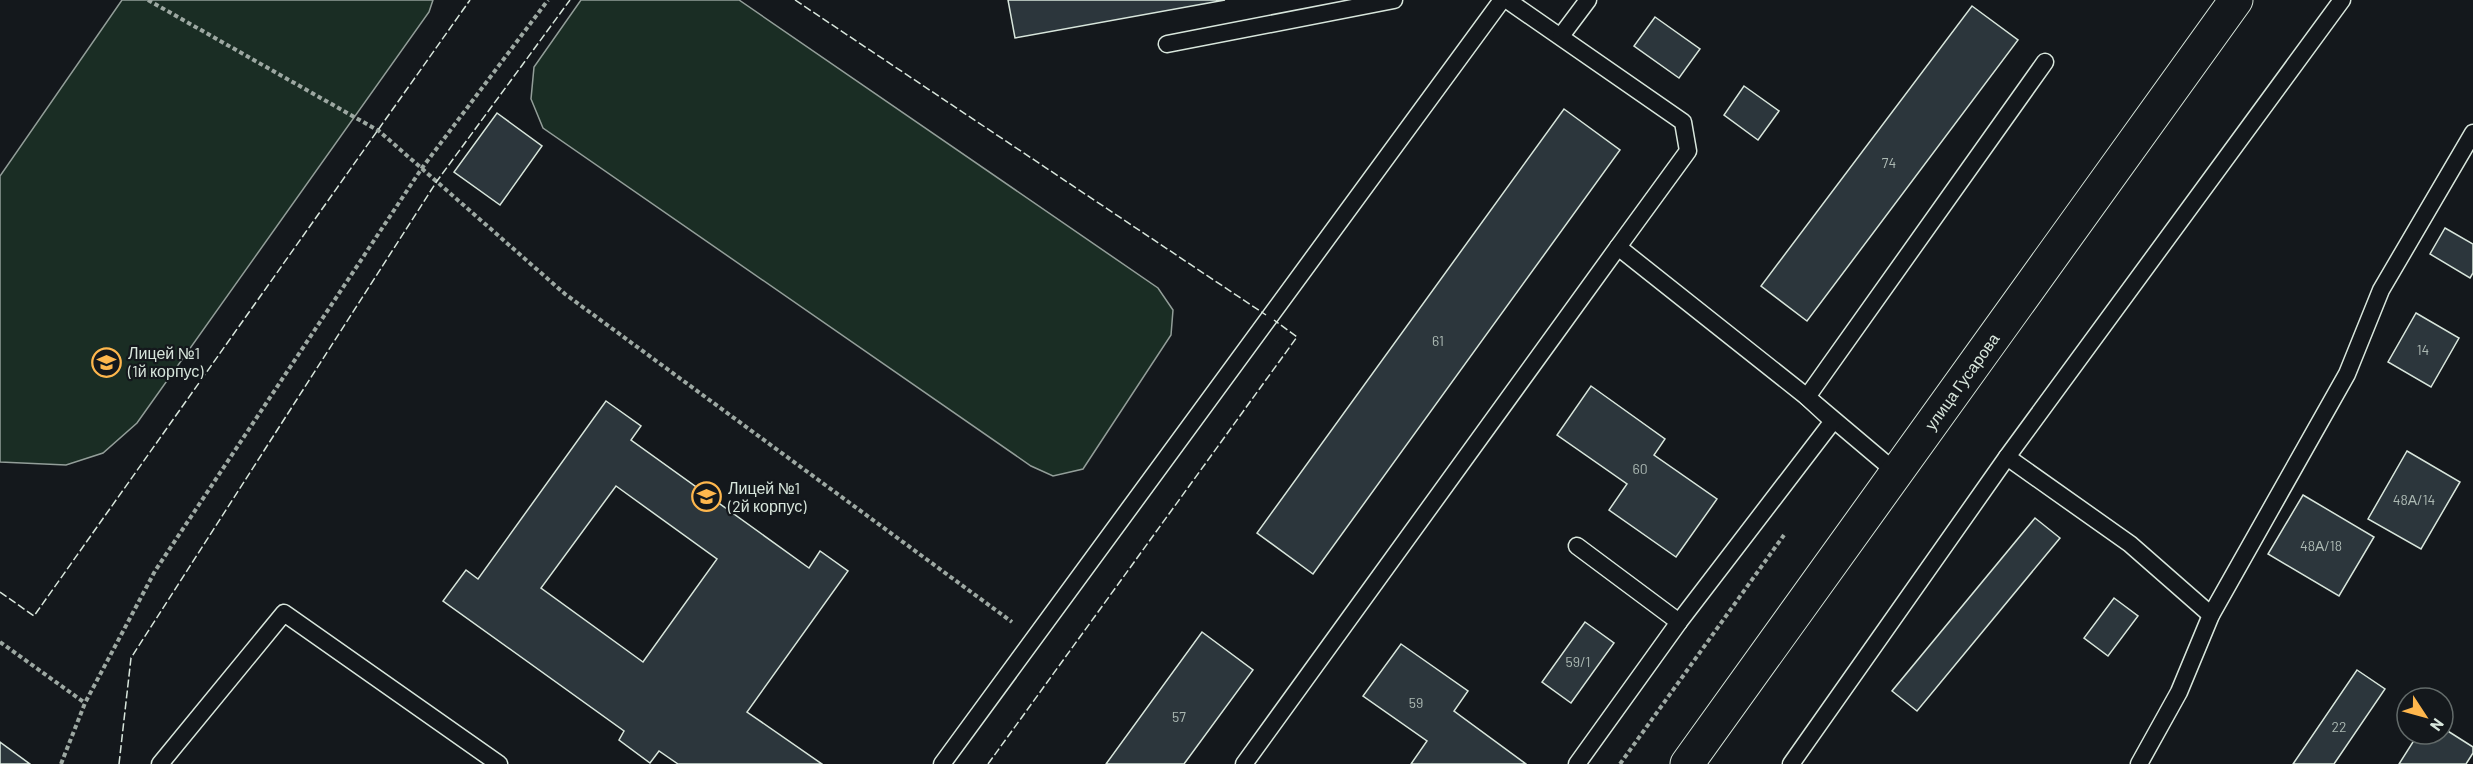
<svg xmlns="http://www.w3.org/2000/svg" width="2473" height="764" font-family="Barlow,sans-serif">
<rect width="100%" height="100%" fill="#14181c"/>
<g fill="#1a2d24" stroke="#939e99" stroke-width="1.5">
<path d="M122 0H433L429 12 137 423 103 453 66 465 0 462V176Z"/>
<path d="M581 0H739L1158 288 1173 310 1171 335 1083 469 1053 476 1031 466 543 128 531 99 534 67Z"/>
</g>
<g fill="#2c363c" stroke="#d8e6dc" stroke-width="1.5" fill-rule="evenodd">
<path d="M1008 0H1225L1015 38Z"/>
<path d="M1972 6 2018 40 1807 321 1761 286Z"/>
<path d="M1655 17 1700 49 1679 78 1634 46Z"/>
<path d="M1744 86 1779 111 1758 140 1724 115Z"/>
<path d="M1564 109 1620 150 1313 574 1257 533Z"/>
<path d="M497 113 542 146 500 205 454 172Z"/>
<path d="M2445 228 2473 244V273L2470 278 2430 254Z"/>
<path d="M2416 313 2459 338 2431 387 2388 362Z"/>
<path d="M1591 386 1665 439 1654 455 1717 499 1676 557 1609 510 1627 484 1557 435Z"/>
<path d="M606 401 641 426 631 440 809 568 820 551 848 571 747 712 822 764H678L659 751 650 763 619 740 624 731 443 601 466 570 478 579ZM616 486 717 559 643 662 541 588Z"/>
<path d="M2407 451 2460 482 2421 549 2368 519Z"/>
<path d="M2303 495 2374 537 2339 596 2268 554Z"/>
<path d="M2035 518 2060 538 1917 711 1892 691Z"/>
<path d="M2114 598 2138 616 2108 656 2084 638Z"/>
<path d="M1585 622 1614 643 1571 703 1542 682Z"/>
<path d="M1202 632 1253 670 1184 764H1106Z"/>
<path d="M1401 644 1468 691 1454 711 1526 764H1411L1427 741 1363 696Z"/>
<path d="M2357 670 2385 689 2334 764H2293Z"/>
<path d="M2443 728 2473 747V753L2466 764H2399L2418 734H2443Z"/>
<path d="M0 742 30 764H0Z"/>
</g>
<g fill="none" stroke-linecap="round" stroke-linejoin="round">
<defs>
<g id="service">
<path d="M1507 0 1683 122 1688 151 1618 247 1807 397 1897 473"/>
<path d="M1561 36 1588 0"/>
<path d="M1167 44 1394 0"/>
<path d="M2007 457 2130 544 2211 615"/>
<path d="M1577 546 1679 622"/>
<path d="M160 764 284 613 499 764"/>
<path d="M942 764 1502 0"/>
<path d="M1244 764 1618 247"/>
<path d="M1577 764 1679 622 1833 421 1807 397 2045 62"/>
<path d="M1791 764 2007 457 2342 0"/>
<path d="M2139 764 2179 692 2211 615 2347 374 2381 290 2473 133"/>
</g>
<g id="tertiary">
<path id="s1" d="M1687 764 2236 0"/>
</g>
</defs>
<use href="#service" stroke="#d8e6dc" stroke-width="19"/>
<use href="#tertiary" stroke="#d8e6dc" stroke-width="35"/>
<g stroke="#9da8a2" stroke-width="4" stroke-dasharray="4.5 3" stroke-linecap="butt">
<path d="M148 0 379 131 565 294 1012 622"/>
<path d="M0 642 85 703"/>
<path d="M61 764 85 703 155 571 422 168 548 0"/>
<path d="M1620 764 1784 535"/>
</g>
<use href="#service" stroke="#14181c" stroke-width="16"/>
<use href="#tertiary" stroke="#14181c" stroke-width="33"/>
<g stroke="#d8e6dc" stroke-width="1.5" stroke-dasharray="8 3" stroke-linecap="butt">
<path d="M795 0 1266 315"/>
<path d="M0 592 34 616 470 0"/>
<path d="M119 764 131 658 437 181 570 0"/>
<path d="M988 764 1297 337 1274 320"/>
</g>
</g>
<defs>
<symbol id="school-ring" viewBox="-11 -11 22 22"><circle r="9.5" fill="#14181c" stroke="#ffb74d" stroke-width="1.5"/><path d="M0-5L7-2L0 1L-7-2ZM-4 1L0 2.5L4 1V4Q0 6-4 4Z" fill="#ffb74d"/></symbol>
</defs>
<g fill-rule="evenodd">
<use href="#school-ring" x="90" y="346" width="33" height="33"/>
<use href="#school-ring" x="690" y="480" width="33" height="33"/>
</g>
<g text-anchor="middle" stroke-width="4.5" stroke-linejoin="round" paint-order="stroke">
<g font-size="14" fill="#adbab4">
<text x="1889" y="168">74</text>
<text x="1438" y="346">61</text>
<text x="2423" y="355">14</text>
<text x="1640" y="474">60</text>
<text x="2414" y="505">48А/14</text>
<text x="2321" y="551">48А/18</text>
<text x="1578" y="667">59/1</text>
<text x="1416" y="708">59</text>
<text x="1179" y="722">57</text>
<text x="2339" y="732">22</text>
</g>
<g font-size="16" fill="#d8e6dc" stroke="#14181c" text-anchor="start">
<text x="128" y="359">Лицей №1<tspan x="128" dy="18">(1й корпус)</tspan></text>
<text x="728" y="494">Лицей №1<tspan x="728" dy="18">(2й корпус)</tspan></text>
</g>
<g font-size="16" fill="#d8e6dc" stroke="#14181c">
<text dy="6" stroke="none"><textPath href="#s1" startOffset="471">улица Гусарова</textPath></text>
</g>
</g>
<g transform="translate(2425 716) rotate(126)"><circle r="28" fill="#14181c" stroke="#626a69" stroke-width="1.5"/>
<path d="M0-4.5L10 22L0 15L-10 22Z" fill="#ffb74d"/>
<text y="-9" font-size="16" font-weight="bold" text-anchor="middle" fill="#d8e6dc">N</text>
</g>
</svg>
